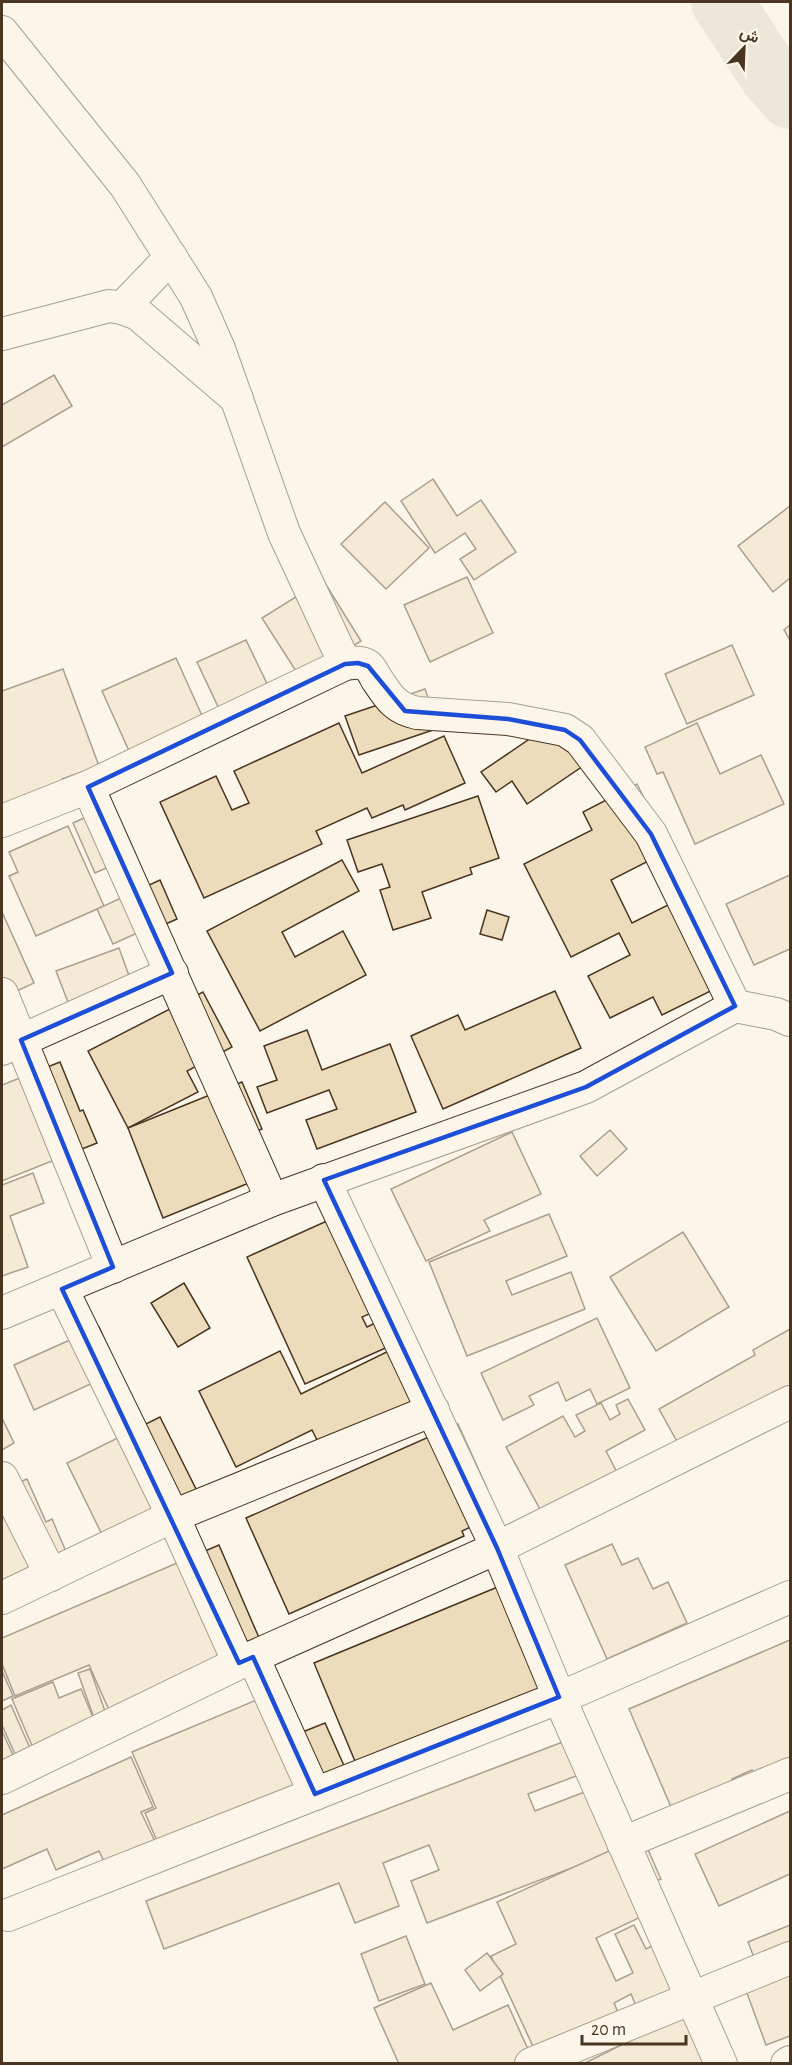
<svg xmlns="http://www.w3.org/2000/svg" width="792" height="2065" font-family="'Alegreya Sans',Vazirmatn,sans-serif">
<rect width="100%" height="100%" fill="#fbf6e9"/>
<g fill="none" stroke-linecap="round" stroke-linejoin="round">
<path stroke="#dcd4c6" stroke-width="62" d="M722 2 770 75 790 98"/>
</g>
<g fill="#ecdcbc" stroke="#4a3520" stroke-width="1.5">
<path d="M54 375 72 406 2 447V405Z"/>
<path d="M433 479 457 516 481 500 516 552 474 580 460 559 476 549 465 533 435 553 401 501Z"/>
<path d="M385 502 429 548 386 589 341 544Z"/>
<path d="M790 506V578L773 592 738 546Z"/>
<path d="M467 577 493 633 430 662 404 605Z"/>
<path d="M323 580 361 641 301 679 262 618Z"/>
<path d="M790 625V640L784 630Z"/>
<path d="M246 640 271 692 222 715 197 662Z"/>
<path d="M732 645 754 695 687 724 665 674Z"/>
<path d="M176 658 208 729 134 762 102 691Z"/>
<path d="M63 669 99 766 62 779 68 793 2 817V691Z"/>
<path d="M425 689 439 728 359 755 345 716Z"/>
<path d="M339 723 362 773 444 736 465 783 405 810 403 805 372 818 367 808 316 831 322 844 204 898 160 802 216 776 232 810 249 803 234 771Z"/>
<path d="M553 723 583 766 527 804 512 781 496 792 481 772Z"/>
<path d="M697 723 720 774 761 755 784 804 695 844 663 772 657 774 645 747Z"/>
<path d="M637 784 670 850 611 880 632 923 694 892 737 978 662 1015 653 997 610 1018 588 976 630 955 619 933 571 957 524 864 592 830 583 812Z"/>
<path d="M478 796 499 858 470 868 472 874 422 892 431 918 393 930 380 890 390 887 382 864 358 872 347 840Z"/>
<path d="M113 805 136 855 95 873 73 823Z"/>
<path d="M68 826 104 906 36 936 9 876 18 872 9 852Z"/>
<path d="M342 860 359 891 282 932 295 957 343 931 366 975 260 1031 207 931Z"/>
<path d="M790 875V949L754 965 726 904Z"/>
<path d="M160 880 177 919 138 936 137 933 113 944 97 909Z"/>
<path d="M487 910 509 917 502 940 480 934Z"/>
<path d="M2 912 34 983 2 998Z"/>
<path d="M119 948 135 992 73 1015 56 971Z"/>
<path d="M555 991 581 1048 443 1109 411 1036 458 1015 465 1030Z"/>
<path d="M203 992 232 1047 187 1071 198 1092 128 1128 88 1051Z"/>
<path d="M307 1030 322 1070 390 1044 416 1112 317 1149 306 1120 337 1109 329 1090 267 1113 257 1087 277 1080 264 1046Z"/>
<path d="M60 1062 80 1111 83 1110 97 1143 2 1181V1085Z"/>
<path d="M242 1082 262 1129 249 1134 266 1176 163 1218 128 1128Z"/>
<path d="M610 1130 627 1149 597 1176 580 1156Z"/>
<path d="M512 1132 541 1194 484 1220 490 1231 426 1261 391 1189Z"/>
<path d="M33 1173 44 1203 10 1216 28 1267 2 1276V1185Z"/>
<path d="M349 1211 391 1304 362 1317 367 1327 390 1316 401 1341 305 1384 247 1257Z"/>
<path d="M549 1214 567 1256 506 1281 512 1295 571 1272 585 1309 467 1356 429 1262Z"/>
<path d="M683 1232 729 1307 656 1351 610 1277Z"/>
<path d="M184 1283 210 1328 178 1347 151 1303Z"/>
<path d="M597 1318 630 1388 597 1404 590 1389 566 1401 558 1382 529 1396 534 1405 503 1420 481 1373Z"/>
<path d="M99 1327 119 1371 34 1410 14 1365Z"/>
<path d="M790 1329V1394L684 1454 659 1409 755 1355 753 1350Z"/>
<path d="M405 1343 434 1401 324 1454 312 1430 236 1467 199 1391 280 1351 301 1394Z"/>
<path d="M628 1399 645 1430 606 1451 622 1482 547 1522 506 1447 563 1416 575 1437 585 1431 576 1415 601 1403 610 1420 620 1414 616 1405Z"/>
<path d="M160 1417 206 1509 112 1555 67 1463Z"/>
<path d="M2 1418 14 1443 2 1450Z"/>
<path d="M458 1424 487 1488 473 1494 485 1520 462 1531 464 1536 289 1614 246 1518Z"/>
<path d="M27 1479 46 1522 52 1519 74 1570 2 1603V1489Z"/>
<path d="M612 1544 622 1565 638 1558 653 1589 668 1582 687 1623 607 1659 565 1565Z"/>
<path d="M219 1545 269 1661 116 1726 89 1665 15 1696 2 1664V1638Z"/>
<path d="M517 1579 568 1678 357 1766 314 1663Z"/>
<path d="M790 1640V1782L762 1794 752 1770 732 1779 741 1802 680 1828 629 1709Z"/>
<path d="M90 1669 106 1714 94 1718 78 1673Z"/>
<path d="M2 1671 13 1696 2 1701Z"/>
<path d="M53 1682 59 1698 81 1689 101 1736 39 1762 12 1699Z"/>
<path d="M271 1694 290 1737 325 1723 346 1770 160 1848 145 1813 156 1808 132 1752Z"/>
<path d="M11 1705 33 1755 18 1761 2 1725V1710Z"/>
<path d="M2 1731 22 1775 2 1784Z"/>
<path d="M581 1735 595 1769 528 1794 535 1811 608 1783 632 1845 427 1923 411 1881 439 1870 429 1845 383 1863 399 1906 355 1923 339 1883 164 1949 146 1901Z"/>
<path d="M131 1757 153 1807 141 1812 160 1852 110 1874 99 1851 56 1870 47 1849 2 1869V1815Z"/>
<path d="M790 1811V1874L719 1906 695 1854Z"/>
<path d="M642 1836 661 1879 647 1885 658 1909 596 1938 616 1981 633 1973 615 1934 634 1925 646 1949 674 1935V1995L638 2011 631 1994 614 2003 620 2017 537 2055 491 1956 516 1944 497 1902Z"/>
<path d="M790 1925V1954L758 1968 748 1942Z"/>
<path d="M406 1936 425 1984 379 2001 361 1954Z"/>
<path d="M487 1953 503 1974 480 1991 465 1970Z"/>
<path d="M790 1968V2036L766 2045 744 1985Z"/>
<path d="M431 1983 453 2030 508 2005 531 2056 516 2064H399L374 2008Z"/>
<path d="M700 2006 729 2064H583Z"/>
</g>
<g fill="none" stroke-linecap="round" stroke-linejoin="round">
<defs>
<g id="street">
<path d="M2 32 125 185 196 297 219 349 284 533 345 664"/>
<path d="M122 308 171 257"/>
<path d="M2 334 109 306 122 308 138 314 237 399"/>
<path d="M88 787 272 1200"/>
<path d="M2 821 88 787 345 664C352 663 361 661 368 666 371 669 374 674 376 678 388 696 394 708 417 713L508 719 565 730 580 740 651 834 735 1006"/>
<path d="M2 994 113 1267"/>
<path d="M2 1049 172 973"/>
<path d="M324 1180 497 1548 559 1697 721 2064"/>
<path d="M62 1289 173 1516 239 1663"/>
<path d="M2 1313 272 1200 586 1087 735 1006 776 1014 790 1020"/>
<path d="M2 1478 51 1575"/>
<path d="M2 1598 173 1516 433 1410"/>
<path d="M253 1657 315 1794"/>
<path d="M2 1778 239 1663 497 1548 790 1402"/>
<path d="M623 1843 790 1774"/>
<path d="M8 1915 578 1690 790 1597"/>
<path d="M531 2064 790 1958"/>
<path d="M787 2064 790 2062"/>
</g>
</defs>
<use href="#street" stroke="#4a3520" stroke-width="34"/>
<use href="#street" stroke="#fbf6e9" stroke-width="32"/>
</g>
<path d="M0 0H792V2065H0ZM358 663 368 666 405 711 508 719 565 730 580 740 651 834 735 1006 586 1087 324 1180 497 1548 559 1697 315 1794 253 1657 239 1663 62 1289 113 1267 21 1040 172 973 88 787 345 664Z" fill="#fbf6e9" fill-opacity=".55" fill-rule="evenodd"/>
<path fill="none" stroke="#1d4ed8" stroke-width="4.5" stroke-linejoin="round" d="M358 663 368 666 405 711 508 719 565 730 580 740 651 834 735 1006 586 1087 324 1180 497 1548 559 1697 315 1794 253 1657 239 1663 62 1289 113 1267 21 1040 172 973 88 787 345 664Z"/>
<rect width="792" height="2065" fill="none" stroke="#4a3520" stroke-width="6"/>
<g transform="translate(744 48) rotate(23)" stroke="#fbf6e9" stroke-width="4.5" paint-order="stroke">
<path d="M0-4.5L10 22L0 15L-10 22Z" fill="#4a3520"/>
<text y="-9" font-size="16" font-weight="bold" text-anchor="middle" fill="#4a3520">ش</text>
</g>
<path d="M582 2035v9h104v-9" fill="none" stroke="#4a3520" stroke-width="3"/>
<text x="591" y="2035" font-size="18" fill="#4a3520" stroke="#fbf6e9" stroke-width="4.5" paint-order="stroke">20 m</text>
</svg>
